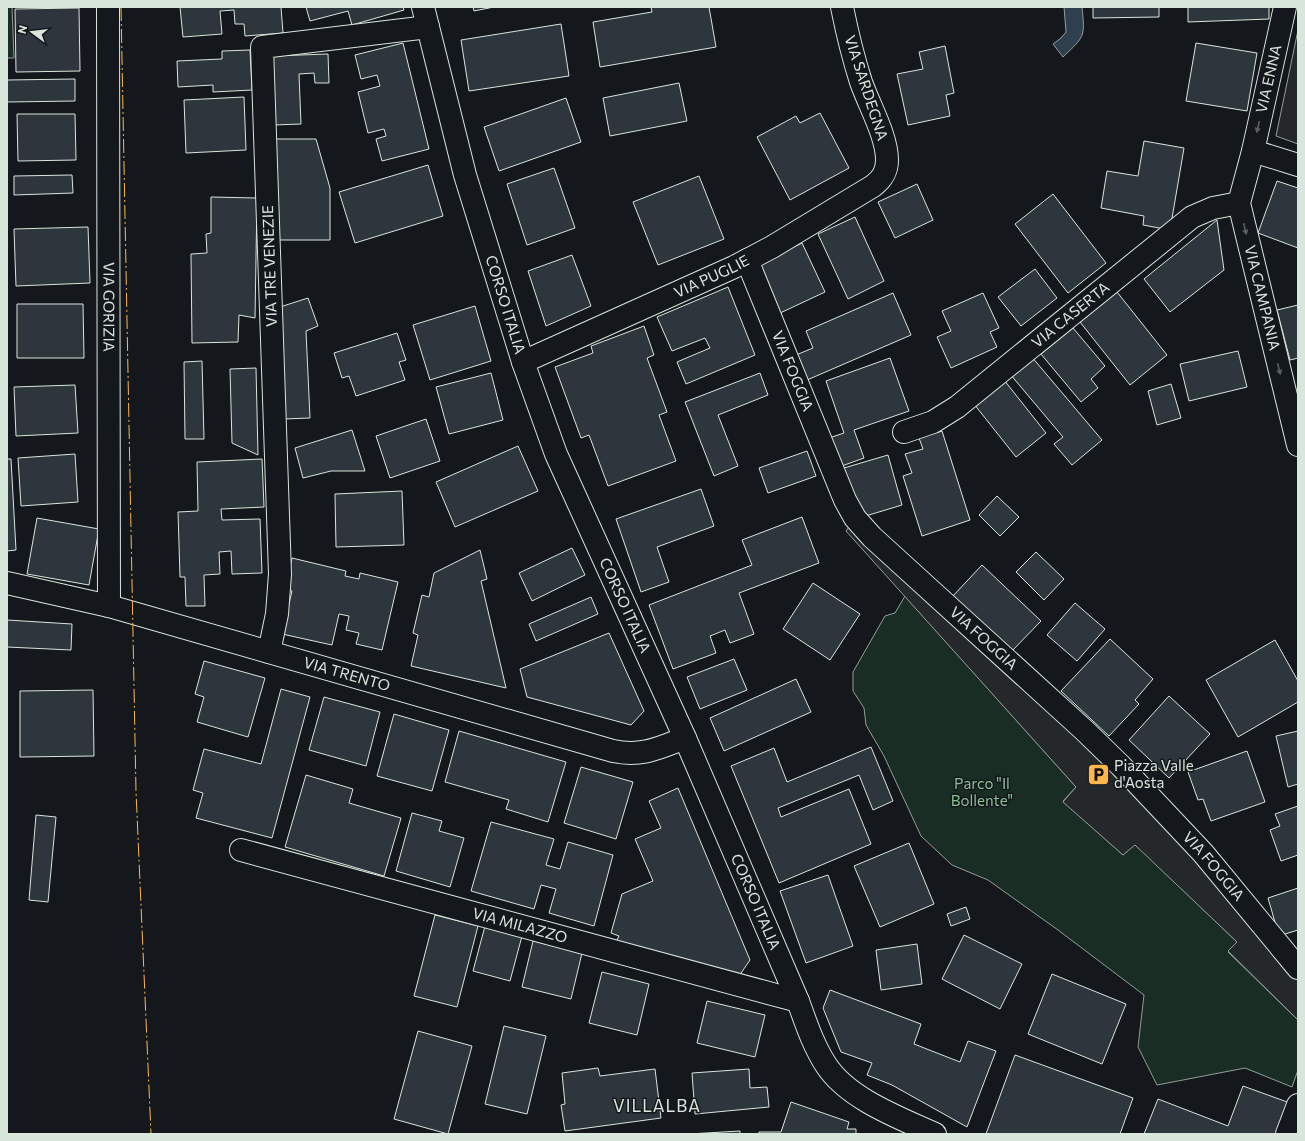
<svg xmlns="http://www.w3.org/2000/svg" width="1305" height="1141" font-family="Commissioner,sans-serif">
<rect width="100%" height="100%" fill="#14181c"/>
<g fill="#1a2d24" stroke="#939e99">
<path d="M7 7H12L14 58H7Z"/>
<path d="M905 596 1076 787 1063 801 1123 855 1135 844 1237 942 1228 952 1298 1020V1070L1292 1087 1245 1068 1157 1085 1138 1047 1144 995 1058 930 988 880 952 865 921 836 884 756 866 725 864 708 853 691V672L885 616 895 613Z"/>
</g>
<g fill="#24282b" stroke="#939e99">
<path d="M1298 30V144L1276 136Z"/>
<path d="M855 518 1084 730 1298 968V1020L1228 951 1237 942 1135 845 1123 855 1063 802 1076 787 846 531Z"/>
</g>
<path fill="#2f3f4d" stroke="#939e99" d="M1064 7H1082C1085 37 1085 36 1063 57L1053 44 1061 38 1066 32Z"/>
<g fill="#2c363c" stroke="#d8e6dc">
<path d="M180 7H281L283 33 245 36 244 24H235L234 10 220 11 222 34 183 37Z"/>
<path d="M306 7H403L404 10 352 25 348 11 310 21Z"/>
<path d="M473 7H494L474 11Z"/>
<path d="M651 7H709L716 47 600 67 593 22 652 12Z"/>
<path d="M1093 7H1159V17L1093 18Z"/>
<path d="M1188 7H1269V19L1188 22Z"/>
<path d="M79 8 80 71 16 72 15 9Z"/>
<path d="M561 24 569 76 469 91 461 40Z"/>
<path d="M403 43 429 149 382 161 376 139 386 136 384 129 368 133 358 92 380 86 377 75 361 79 355 55Z"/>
<path d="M1196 43 1257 53 1247 111 1186 101Z"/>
<path d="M945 46 954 93 946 95 950 116 908 125 897 74 923 69 919 52Z"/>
<path d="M250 50 252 90 213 92V85L178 87 177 61 222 59V51Z"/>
<path d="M328 54 329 83H315L314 73 299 74 301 124 274 125 273 56Z"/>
<path d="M75 79V101L7 102V80Z"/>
<path d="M679 83 687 121 610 136 603 98Z"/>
<path d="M244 97 246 150 186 153 184 100Z"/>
<path d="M566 98 581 142 499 171 484 127Z"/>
<path d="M820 113 849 168 790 200 757 137 796 116 800 123Z"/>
<path d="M17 114H75L76 160 18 161Z"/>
<path d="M274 139H316L330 188V240H274Z"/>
<path d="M1144 141 1184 148 1170 230 1143 225 1144 216 1101 208 1107 171 1138 176Z"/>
<path d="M428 165 443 216 355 243 339 192Z"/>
<path d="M554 168 575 228 527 245 507 184Z"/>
<path d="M72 175 73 193 14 195V176Z"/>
<path d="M699 176 724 239 658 265 633 202Z"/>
<path d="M1277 181 1298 188V248L1258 233Z"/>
<path d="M917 184 933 220 895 238 878 202Z"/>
<path d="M1053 194 1106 263 1068 293 1015 224Z"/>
<path d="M211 197 257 198 255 318 239 315 238 342 192 343 191 254 207 253 206 234 211 233Z"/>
<path d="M855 217 884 281 848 299 818 234Z"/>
<path d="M1217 220 1224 270 1170 312 1144 279Z"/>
<path d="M88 227 90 283 16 286 14 229Z"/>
<path d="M802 243 825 292 778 314 756 265Z"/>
<path d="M572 255 591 306 546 326 528 271Z"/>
<path d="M1035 269 1057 298 1021 326 998 297Z"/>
<path d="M728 287 755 355 686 384 677 362 710 348 705 338 672 351 657 317Z"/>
<path d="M1117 292 1167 355 1130 385 1080 322Z"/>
<path d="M893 293 911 335 807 380 796 355 813 348 806 331Z"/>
<path d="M983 293 999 328 990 332 997 347 951 368 937 337 951 331 942 311Z"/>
<path d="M308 298 318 326 306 331 310 418 284 419 280 307Z"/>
<path d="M17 304H83L84 358H17Z"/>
<path d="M1298 305V358L1290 360 1277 310Z"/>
<path d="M475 306 491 361 430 380 413 325Z"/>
<path d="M644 326 654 355 647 358 667 412 659 415 676 461 608 486 589 435 581 438 555 367 593 353 591 346Z"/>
<path d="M1073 328 1105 366 1091 379 1098 388 1081 402 1041 354Z"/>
<path d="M397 333 406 360 399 362 405 380 356 396 349 376 342 378 334 353Z"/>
<path d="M1238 351 1247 387 1189 401 1180 364Z"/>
<path d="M1031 356 1102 440 1072 465 1054 444 1063 437 1010 374Z"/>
<path d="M890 358 909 411 854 430 864 458 839 467 829 438 844 433 826 381Z"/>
<path d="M202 361 204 439H185L184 362Z"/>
<path d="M256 368 258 455 232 443 230 369Z"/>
<path d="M491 373 503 420 449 434 436 387Z"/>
<path d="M760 373 768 395 718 415 738 466 714 476 685 402Z"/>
<path d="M1004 380 1046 433 1016 457 974 404Z"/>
<path d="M1171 384 1181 418 1157 425 1148 391Z"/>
<path d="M75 385 78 433 16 436 14 387Z"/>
<path d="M426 419 440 461 390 478 376 436Z"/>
<path d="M352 430 365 471H331L303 478 295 448Z"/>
<path d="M942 431 970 520 922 536 903 476 912 473 905 454 923 449 919 438Z"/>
<path d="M518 446 538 491 455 527 436 482Z"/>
<path d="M807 451 816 476 768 493 759 468Z"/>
<path d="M75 454 78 502 21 506 18 458Z"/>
<path d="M888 455 902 505 859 518 844 468Z"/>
<path d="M7 459H11L16 550 7 551Z"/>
<path d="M262 459 264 507 221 509 222 520 260 519 262 573 232 574 231 551 219 552 220 574 204 575 205 606H186L185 577H180L178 512 198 511 197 462Z"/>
<path d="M701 489 714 526 657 547 669 582 641 592 616 519Z"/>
<path d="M402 491 404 545 336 547 335 494Z"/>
<path d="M997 496 1019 517 1000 536 979 515Z"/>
<path d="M802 517 819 563 739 593 754 634 730 643 725 630 710 636 716 653 673 669 649 605 752 565 742 540Z"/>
<path d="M37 518 99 529 89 585 27 574Z"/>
<path d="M572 548 585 575 532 601 519 573Z"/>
<path d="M480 550 487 579 481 581 506 688 411 666 418 635 413 633 422 595 429 597 434 573Z"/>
<path d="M1036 552 1064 579 1044 600 1016 572Z"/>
<path d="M292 558 346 571 345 576 359 579 360 573 398 582 382 650 356 644 359 633 346 630 349 616 339 614 332 645 282 634 292 591 285 589Z"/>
<path d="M982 565 1041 621 1010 653 952 597Z"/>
<path d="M813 583 860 614 830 660 783 629Z"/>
<path d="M591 597 598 614 536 641 529 624Z"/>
<path d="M1075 603 1105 629 1077 661 1047 635Z"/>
<path d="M7 620 72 624 71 650 7 647Z"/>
<path d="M609 633 644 711 631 725 527 697 520 669Z"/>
<path d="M1110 639 1153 679 1135 700 1139 704 1109 736 1061 691Z"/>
<path d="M1275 640 1298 681V702L1238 737 1206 680Z"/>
<path d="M734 659 747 690 700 709 687 677Z"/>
<path d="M204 661 265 678 248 737 197 722 204 697 195 694Z"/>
<path d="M796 679 811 712 724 751 710 718Z"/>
<path d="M281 689 310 697 272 838 196 818 203 793 193 790 204 749 261 764Z"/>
<path d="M93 690 94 756 20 757V691Z"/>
<path d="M1169 696 1210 734 1169 778 1129 740Z"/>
<path d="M324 697 380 712 366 766 309 750Z"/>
<path d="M394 714 449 730 432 791 377 776Z"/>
<path d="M459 731 566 762 548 822 506 809 509 800 445 782Z"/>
<path d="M1298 731V784L1288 787 1276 736Z"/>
<path d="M871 747 893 801 873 810 859 775 778 808 781 817 849 789 871 844 779 883 731 766 774 748 787 782Z"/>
<path d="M1247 751 1265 802 1211 821 1203 799 1198 800 1188 772Z"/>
<path d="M581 767 633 782 616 839 564 823Z"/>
<path d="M306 775 353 789 349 803 401 818 384 876 285 847Z"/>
<path d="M678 788 750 960 739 976 616 942 619 936 611 933 622 894 653 881 635 839 661 828 649 801Z"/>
<path d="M1298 806V855L1281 861 1270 830 1280 826 1275 814Z"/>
<path d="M412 813 442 821 439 831 464 838 450 887 396 871Z"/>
<path d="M36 815 56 817 48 902 29 900Z"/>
<path d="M491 822 554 839 546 865 560 869 568 842 613 855 594 926 549 913 556 889 541 885 534 909 471 891Z"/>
<path d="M909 843 934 904 880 927 854 866Z"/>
<path d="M828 875 853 946 806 963 780 891Z"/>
<path d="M1298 888V930L1279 936 1268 898Z"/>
<path d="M966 907 970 919 951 926 947 914Z"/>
<path d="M435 915 478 926 457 1007 414 996Z"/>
<path d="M485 926 522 936 510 981 473 971Z"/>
<path d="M964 935 1022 964 1000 1009 942 979Z"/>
<path d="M533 941 582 953 571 999 522 987Z"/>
<path d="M917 944 922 984 881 990 876 950Z"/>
<path d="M602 972 649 984 637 1035 589 1023Z"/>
<path d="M1052 974 1126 1004 1102 1064 1028 1034Z"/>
<path d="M830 990 921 1024 914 1044 960 1062 968 1041 996 1051 967 1127 892 1085 867 1075 872 1063 841 1052 823 1008Z"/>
<path d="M707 1001 765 1015 755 1057 697 1043Z"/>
<path d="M504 1026 546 1036 527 1114 485 1104Z"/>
<path d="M418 1031 472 1046 448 1134 394 1119Z"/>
<path d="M1015 1055 1133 1098 1120 1134H986Z"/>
<path d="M598 1068 600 1076 655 1069 661 1118 565 1131 561 1105 565 1104 562 1073Z"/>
<path d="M749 1069 750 1088 767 1087 769 1107 695 1114 692 1073Z"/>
<path d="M1243 1086 1290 1103 1279 1134H1144L1158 1099 1228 1126Z"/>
<path d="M791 1102 849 1122 847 1129H856V1134H759V1132H781Z"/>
<path d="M740 1131V1134H689Z"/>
</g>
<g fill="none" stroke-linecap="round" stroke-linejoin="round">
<defs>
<g id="street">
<path id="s1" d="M108 7 109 606"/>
<path id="s2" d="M1285 7 1253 151 1239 203 1298 445"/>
<path d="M1253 151 1298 165"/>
<path id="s3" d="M747 260 845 500 855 518 872 537 1084 730 1121 766 1203 853 1298 968"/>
<path id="s4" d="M523 362 734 267 772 247 873 186C882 179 887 172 887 160 887 136 869 105 861 82 853 57 847 32 842 7"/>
<path id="s5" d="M904 432 933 422 957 407 1192 217 1213 208 1239 203"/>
<path id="s6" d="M7 583 109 606 613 751C642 757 659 748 685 738"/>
<path d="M269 652 277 614 280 574 262 47 428 27"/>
<path id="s7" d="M241 850 798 1001"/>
<path d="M1287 1134 1298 1105"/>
</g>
<g id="secondary">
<path id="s8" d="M423 7 465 175 523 362 556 454 685 738 798 1001C806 1023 813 1045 826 1065 848 1099 900 1118 935 1134"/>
</g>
</defs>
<use href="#street" stroke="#d8e6dc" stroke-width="24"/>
<use href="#secondary" stroke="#d8e6dc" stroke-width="24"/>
<use href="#street" stroke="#14181c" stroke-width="22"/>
<use href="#secondary" stroke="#14181c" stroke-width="22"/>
<path stroke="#ffb74d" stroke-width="1" stroke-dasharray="14 3 2 3" stroke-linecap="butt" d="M121 7 136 791 151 1134"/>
</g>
<defs><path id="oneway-solid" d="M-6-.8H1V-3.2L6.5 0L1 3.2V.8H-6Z"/></defs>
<g fill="#59605f">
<use href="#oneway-solid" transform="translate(1258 127) rotate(103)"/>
<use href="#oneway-solid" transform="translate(1245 229) rotate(76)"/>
<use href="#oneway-solid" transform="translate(1279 369) rotate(76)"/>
</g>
<defs>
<symbol id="parking-square" viewBox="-11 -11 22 22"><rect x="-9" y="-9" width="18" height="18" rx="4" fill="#ffb74d" stroke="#14181c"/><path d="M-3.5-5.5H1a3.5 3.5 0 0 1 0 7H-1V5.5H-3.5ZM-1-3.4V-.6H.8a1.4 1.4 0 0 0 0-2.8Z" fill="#111"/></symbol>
</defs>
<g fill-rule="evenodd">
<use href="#parking-square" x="1086" y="762" width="25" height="25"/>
</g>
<g text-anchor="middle" stroke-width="3" stroke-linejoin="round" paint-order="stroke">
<g font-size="15" fill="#d8e6dc" stroke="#14181c">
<text transform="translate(1269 79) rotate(-77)" y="5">VIA ENNA</text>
<text transform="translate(866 88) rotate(72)" y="5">VIA SARDEGNA</text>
<text transform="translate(270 266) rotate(-92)" y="5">VIA TRE VENEZIE</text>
<text dy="5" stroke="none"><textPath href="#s4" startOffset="207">VIA PUGLIE</textPath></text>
<text dy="5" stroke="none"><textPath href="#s2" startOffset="299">VIA CAMPANIA</textPath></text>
<text dy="5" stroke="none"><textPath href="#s8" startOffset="309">CORSO ITALIA</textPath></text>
<text dy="5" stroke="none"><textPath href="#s1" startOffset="300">VIA GORIZIA</textPath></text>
<text dy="5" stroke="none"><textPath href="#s5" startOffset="205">VIA CASERTA</textPath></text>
<text dy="5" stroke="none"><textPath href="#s3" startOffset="120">VIA FOGGIA</textPath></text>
<text dy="5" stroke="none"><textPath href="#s8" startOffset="633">CORSO ITALIA</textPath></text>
<text dy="5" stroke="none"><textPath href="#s3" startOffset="456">VIA FOGGIA</textPath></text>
<text dy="5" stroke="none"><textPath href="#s6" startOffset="352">VIA TRENTO</textPath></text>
<text dy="5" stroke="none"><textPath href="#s3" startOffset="780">VIA FOGGIA</textPath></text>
<text dy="5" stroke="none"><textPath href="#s8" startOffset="957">CORSO ITALIA</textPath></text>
<text dy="5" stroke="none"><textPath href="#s7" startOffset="289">VIA MILAZZO</textPath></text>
</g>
<g font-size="15" fill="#d8e6dc" stroke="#14181c" text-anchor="start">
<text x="1114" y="771">Piazza Valle<tspan x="1114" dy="17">d'Aosta</tspan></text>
</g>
<g font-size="15" fill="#8ac095" stroke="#14181c">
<text x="982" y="789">Parco "Il<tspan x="982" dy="17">Bollente"</tspan></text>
</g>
<g font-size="17" letter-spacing="1" fill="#d8e6dc" stroke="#14181c">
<text x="657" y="1112">VILLALBA</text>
</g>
</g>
<rect width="1305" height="1141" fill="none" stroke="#d8e6dc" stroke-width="16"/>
<g transform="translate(32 32) rotate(285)" stroke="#14181c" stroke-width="3" paint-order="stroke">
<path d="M0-3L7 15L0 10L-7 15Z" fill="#d8e6dc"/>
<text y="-6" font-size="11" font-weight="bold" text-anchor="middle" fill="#d8e6dc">N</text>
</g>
</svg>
